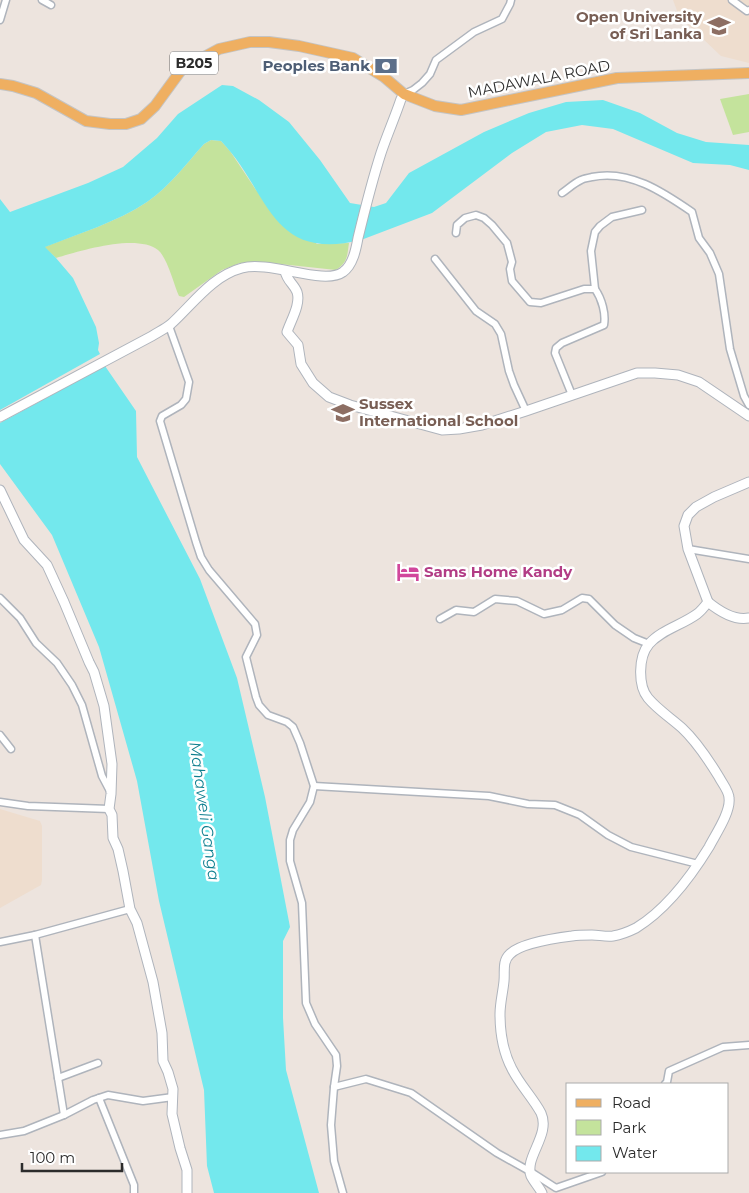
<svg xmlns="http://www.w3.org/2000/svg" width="749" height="1193" font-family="Montserrat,sans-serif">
<rect width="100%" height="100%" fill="#ede4de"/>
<g fill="#eeddce">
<path d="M673 0H749V63L721 56 679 16Z"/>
<path d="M0 809 40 821 42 826V880L41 885 0 908Z"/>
</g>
<g fill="#c4e39c">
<path d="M749 94V132L733 135 720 99Z"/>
<path d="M211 140 221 141 230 151 256 190 317 244 349 243C347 256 348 262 336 270L271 263H240L222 270 184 297 179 296C174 285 167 257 158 250 137 233 79 251 56 258L44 247C78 234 117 222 147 202 169 187 186 164 204 144Z"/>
</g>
<g fill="#73e8ed">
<path d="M222 85 233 86 259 100 289 122 320 160 350 203 374 207 386 203 409 173 484 132 529 113 566 102 603 100 640 113 677 133 706 142 749 145V170L730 165 693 163 613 129 582 125 546 132 512 153 432 213 361 240C269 262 270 192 221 141L211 140 204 144C186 164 169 187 147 202 117 222 78 234 45 247L56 258 73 278 96 327 99 343 98 350 100 354 0 410V199L10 212 88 183 123 167 157 138 178 114Z"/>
<path d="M105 366 136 411 137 457 200 579 237 678 265 797 290 927 283 941V1018L286 1070 319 1193H214L207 1166 204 1090 159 901 137 781 99 647 52 535 0 464V423Z"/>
</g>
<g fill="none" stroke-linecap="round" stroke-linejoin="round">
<defs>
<g id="street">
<path d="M42 0 51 5"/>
<path d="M732 0 747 11 749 10"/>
<path d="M0 20 6 0"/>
<path d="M404 94 413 90 422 83 430 74 436 60 474 32 502 19 510 4 511 0"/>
<path d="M562 193C568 189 574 183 581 180 584 178 589 178 592 177 629 169 663 192 692 212L699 238 710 253 719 274 730 349 744 396 749 405"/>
<path d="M456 233 457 225 465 218 476 215 484 218 492 225 507 243 512 262 510 269 512 281 530 302 541 303 584 289H595C602 299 606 314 604 325L562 343 556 348 555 353 572 395"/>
<path d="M435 259 476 311 495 324 501 334 509 371 514 385 526 411"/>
<path d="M595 289 591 251 595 232 600 226 612 217 642 210"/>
<path d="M169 326 189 382 186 399 181 405 162 416 160 421 196 542 201 557 209 570 255 624 257 635 246 657 256 697 259 705 268 715 287 722 293 727 300 743 314 786 310 802 293 830 290 840V861L302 903 306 1003 315 1024 336 1055 337 1066 334 1087 331 1125 334 1161 343 1193"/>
<path d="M688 549 749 559"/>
<path d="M0 598 20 618 36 643 57 663 72 685 82 705 102 776 111 793"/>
<path d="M440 619 456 610 474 612 495 599 517 601 544 614 562 610 582 598 589 599 615 625 634 638 649 644"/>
<path d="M0 735 11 749"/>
<path d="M314 786 489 796 528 804 555 805 580 815 608 835 631 847 698 864"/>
<path d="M0 802 28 806 109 809"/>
<path d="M35 935 64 1115"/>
<path d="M0 942 35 935 130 909"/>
<path d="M58 1078 98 1063"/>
<path d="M665 1084 667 1082 669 1071 723 1047 749 1045"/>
<path d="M334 1087 366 1079 411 1093 497 1153 531 1172 556 1188 602 1172"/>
<path d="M99 1098 134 1185V1193"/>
<path d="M0 1135 24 1131 64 1115 93 1100 108 1095 143 1101 173 1097"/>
</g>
<g id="secondary">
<path d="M285 271C287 281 294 284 297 292 301 304 291 320 287 332L298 345 301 364 313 383 329 397 350 405 442 430 459 429 482 425 526 411 637 373H655L678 375 699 382 749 416"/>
<path d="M0 417 152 336C158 332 165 329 171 324 193 304 212 276 242 268 269 260 324 286 343 272 353 265 356 249 358 238 365 209 372 181 381 153 387 135 395 117 401 99L404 94"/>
<path d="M0 490 24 540 47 565 64 602 89 662 94 672 104 706 112 764 111 794 109 809 112 815 113 838 118 849 123 871 130 909 137 923 153 982 162 1033 163 1061 168 1072 173 1089 172 1114 180 1148 187 1170V1193"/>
<path d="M708 602 688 549 684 526 688 515 696 507 714 497 749 482"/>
<path d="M708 602C719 611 734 621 749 618"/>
<path d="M542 1193C539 1187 534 1182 531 1176 524 1157 551 1135 541 1113 533 1098 520 1085 512 1069 503 1052 500 1032 500 1014 500 1003 503 992 504 981 505 972 502 961 510 954 521 943 556 938 572 936 578 935 586 935 592 935 599 935 606 937 613 936 619 935 630 931 636 928 667 909 690 878 709 847 715 835 731 812 729 798 729 791 722 783 719 777 708 759 697 742 682 728 671 718 658 710 648 698 638 686 638 657 649 644 661 630 682 625 697 614 701 611 705 606 708 602"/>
</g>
<path id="primary" d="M0 84 13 86 36 93 86 121 110 124H126L141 119 155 106 182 69 219 49 250 42H269L299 46 353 58 384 77 404 94 435 106 461 110 617 78 749 73"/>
</defs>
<use href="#street" stroke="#afb4bc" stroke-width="9"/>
<use href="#secondary" stroke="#afb4bc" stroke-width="11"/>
<use href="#primary" stroke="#c4c4c4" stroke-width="12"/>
<use href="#street" stroke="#fff" stroke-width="6"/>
<use href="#secondary" stroke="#fff" stroke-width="9"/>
<use href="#primary" stroke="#efaf61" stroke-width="10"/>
</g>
<defs>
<symbol id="university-bare" viewBox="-9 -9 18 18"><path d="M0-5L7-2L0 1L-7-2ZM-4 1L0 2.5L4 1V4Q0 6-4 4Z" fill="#8d6e63" stroke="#fff" stroke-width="2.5" paint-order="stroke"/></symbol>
<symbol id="bank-bare" viewBox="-9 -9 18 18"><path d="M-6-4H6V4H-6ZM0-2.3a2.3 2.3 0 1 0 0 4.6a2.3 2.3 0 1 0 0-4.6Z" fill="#5c6f8a" stroke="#fff" stroke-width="2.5" paint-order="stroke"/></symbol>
<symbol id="school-bare" viewBox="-9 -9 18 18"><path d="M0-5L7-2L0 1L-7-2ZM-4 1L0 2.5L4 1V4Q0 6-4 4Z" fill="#8d6e63" stroke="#fff" stroke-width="2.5" paint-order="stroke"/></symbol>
<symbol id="hotel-bare" viewBox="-9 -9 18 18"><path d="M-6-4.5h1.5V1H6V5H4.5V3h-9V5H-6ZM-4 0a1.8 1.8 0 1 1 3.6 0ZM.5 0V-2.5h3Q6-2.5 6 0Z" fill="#d1479c" stroke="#fff" stroke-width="2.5" paint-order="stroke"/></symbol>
</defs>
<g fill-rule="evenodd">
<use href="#university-bare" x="703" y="10" width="32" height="32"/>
<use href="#bank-bare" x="370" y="50" width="32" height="32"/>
<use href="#school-bare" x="327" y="397" width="32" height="32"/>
<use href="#hotel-bare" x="392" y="556" width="32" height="32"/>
</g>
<g text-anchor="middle" stroke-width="5" stroke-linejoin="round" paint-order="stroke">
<rect fill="#fff" stroke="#6b6b6b" stroke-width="1" x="170" y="51.5" width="48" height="23" rx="4"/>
<g font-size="14" font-weight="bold" fill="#2c2c2c">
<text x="194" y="68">B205</text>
</g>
<g font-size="15" font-weight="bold" fill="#785e54" stroke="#fff" text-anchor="end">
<text x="702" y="22">Open University<tspan x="702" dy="17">of Sri Lanka</tspan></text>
<text x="359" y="409" text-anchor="start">Sussex<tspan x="359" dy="17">International School</tspan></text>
</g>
<g font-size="15" font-weight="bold" fill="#4e5e75" stroke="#fff" text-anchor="end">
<text x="370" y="71">Peoples Bank</text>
</g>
<g font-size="15" fill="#2c2c2c" stroke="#fff">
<text transform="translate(539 79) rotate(-11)" y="5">MADAWALA ROAD</text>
</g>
<g font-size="15" font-weight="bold" fill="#b23c85" stroke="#fff" text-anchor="start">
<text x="424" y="577">Sams Home Kandy</text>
</g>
<g font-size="16" font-style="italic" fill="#0f7f8f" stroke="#fff">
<text transform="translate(205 811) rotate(82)" y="6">Mahaweli Ganga</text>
</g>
</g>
<rect x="566" y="1083" width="162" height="90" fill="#ffffff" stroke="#ababab"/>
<rect x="576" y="1099" width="25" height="8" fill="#efaf61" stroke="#ababab"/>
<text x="612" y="1108" font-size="15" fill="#2c2c2c">Road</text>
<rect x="576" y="1120" width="25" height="15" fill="#c4e39c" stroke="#ababab"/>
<text x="612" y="1133" font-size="15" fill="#2c2c2c">Park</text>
<rect x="576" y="1146" width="25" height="15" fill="#73e8ed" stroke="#ababab"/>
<text x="612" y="1158" font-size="15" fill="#2c2c2c">Water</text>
<path d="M22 1163v8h100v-8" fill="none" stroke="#2c2c2c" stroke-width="2.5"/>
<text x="30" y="1163" font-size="15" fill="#2c2c2c" stroke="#ffffff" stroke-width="4" paint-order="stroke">100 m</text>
</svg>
